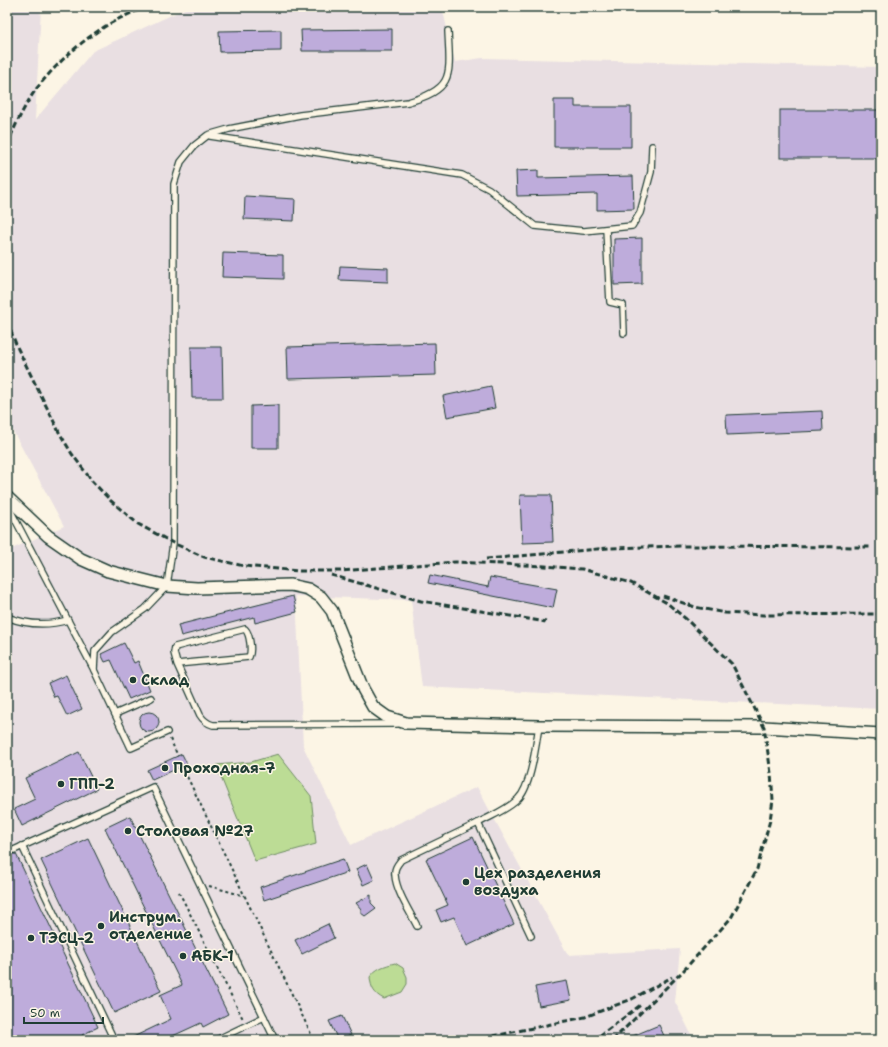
<svg xmlns="http://www.w3.org/2000/svg" width="888" height="1047" font-family="'Shantell Sans',sans-serif">
<rect width="100%" height="100%" fill="#fcf5e5"/>
<filter id="ink" filterUnits="userSpaceOnUse"><feTurbulence type="fractalNoise" baseFrequency=".025" numOctaves="2"/><feDisplacementMap in="SourceGraphic" scale="8" xChannelSelector="R" yChannelSelector="G"/><feConvolveMatrix kernelMatrix="1 2 1 2 8 2 1 2 1" color-interpolation-filters="sRGB"/></filter>
<g filter="url(#ink)">
<path fill="#e9dfe2" d="M7 7H41L35 120 93 51 189 7H442L455 62 482 58 881 67V709L422 687 411 600 296 596 303 746 351 845 477 787 568 955 680 949 675 1002 694 1040H7V551L64 526 7 420Z"/>
<g fill="#bcdc95" stroke="#6e8c64">
<path d="M278 754 311 796 316 844 255 861 216 765 251 762Z"/>
<path d="M395 963 403 968 407 977V984L402 992 384 999C374 994 371 988 370 977 376 968 384 966 395 963Z"/>
</g>
<g fill="#beacdb" stroke="#1f3d34">
<path d="M392 29V51H302L301 30Z"/>
<path d="M281 30V51L220 52 219 31Z"/>
<path d="M554 100H575V107H631V147H554Z"/>
<rect x="780" y="110" width="101" height="48"/>
<path d="M538 170V178L633 176 634 209 597 210V194L517 196 516 171Z"/>
<path d="M245 196 295 199 294 221 244 219Z"/>
<path d="M642 238V284L614 285V239Z"/>
<path d="M223 253 283 255V279L222 277Z"/>
<path d="M340 266 388 268V282L339 280Z"/>
<path d="M435 343 436 375 288 379 287 347Z"/>
<path d="M191 347H222L223 398H192Z"/>
<path d="M491 386 495 408 447 417 443 396Z"/>
<path d="M278 405V448H251V406Z"/>
<path d="M822 411 823 431 727 435 726 415Z"/>
<path d="M520 495H551L553 542 522 543Z"/>
<path d="M430 575 488 587 490 577 557 589 553 608 428 583Z"/>
<path d="M293 596 297 612 255 623 254 617 181 636 178 625Z"/>
<path d="M124 643 134 663 138 661 150 690 129 699 111 660 105 662 101 654Z"/>
<path d="M66 675 82 709 67 716 57 696 54 697 48 683Z"/>
<circle cx="149" cy="722" r="10"/>
<path d="M79 752 97 789 22 826 14 809 35 799 25 778Z"/>
<path d="M182 754 187 764 152 780 147 770Z"/>
<path d="M130 816 228 1014 203 1027 201 1023 164 1040H127L171 1019 160 995 182 985 105 828Z"/>
<path d="M7 836 12 846 10 849V852L13 854H16L98 1027 82 1035 84 1040H7Z"/>
<path d="M473 837 514 924 467 946 454 917 441 922 436 910 448 905 426 859Z"/>
<path d="M88 838 161 991 114 1013 41 860Z"/>
<path d="M343 859 348 872 264 900 260 887Z"/>
<path d="M367 864 374 880 363 885 356 869Z"/>
<path d="M371 895V903L376 908 365 916 361 913V909L356 903Z"/>
<path d="M328 924 334 938 302 954 295 940Z"/>
<path d="M567 981 571 1000 539 1006 535 987Z"/>
<path d="M342 1016 351 1035 338 1040 329 1021Z"/>
<path d="M659 1025 666 1040H623Z"/>
</g>
<g fill="none" stroke-linecap="round" stroke-linejoin="round">
<defs>
<g id="lane">
<path d="M210 136 462 175 489 189 535 226 584 231 632 226 640 213 651 172 652 146"/>
<path d="M606 229 610 302 623 305 624 333"/>
<path d="M7 504 94 670"/>
<path d="M7 617C27 625 47 626 68 620"/>
<path d="M177 664 249 657C252 651 250 634 245 629L175 647 174 653 177 664 200 715C203 720 206 723 213 725L397 724"/>
<path d="M115 714 151 698"/>
<path d="M167 732 131 748 94 670 95 651 112 632 145 609 167 586 173 543 174 184 181 162 194 146 208 135 229 129 300 115 408 102C455 89 450 75 448 31"/>
<path d="M478 823C491 816 507 810 518 799 531 787 536 744 539 726"/>
<path d="M22 846 114 1040"/>
<path d="M14 850 153 787 264 1017"/>
<path d="M417 926C410 912 396 891 395 875 394 869 397 865 401 860L478 823 531 936"/>
<path d="M216 1040 264 1017 275 1040"/>
</g>
<path id="street" d="M7 497 48 536 81 559 108 571 167 586 197 588 290 585 308 589 321 597 332 611 363 689 373 707 387 717 406 723 539 726 764 727 881 734"/>
</defs>
<use href="#lane" stroke="#1f3d34" stroke-width="8"/>
<use href="#street" stroke="#1f3d34" stroke-width="14"/>
<g stroke="#1f3d34" stroke-width="2" stroke-dasharray="3 3" stroke-linecap="butt">
<path d="M170 739 178 756"/>
<path d="M182 766 314 1040"/>
<path d="M209 886 245 896"/>
<path d="M179 892 243 1019"/>
</g>
<use href="#lane" stroke="#fcf5e5" stroke-width="5.5"/>
<use href="#street" stroke="#fcf5e5" stroke-width="11"/>
<g stroke="#1f3d34" stroke-width="3" stroke-dasharray="6 3" stroke-linecap="butt">
<path d="M7 145C15 126 25 104 37 88 65 53 105 19 149 7"/>
<path d="M7 322 18 349 59 432 72 454 92 481 111 501 138 524 173 543 204 557 244 566 299 571H340L455 562 545 566 582 569 631 583 667 603 686 619 732 664 764 727 771 773 773 800 770 820 757 869 731 918 683 971 613 1040"/>
<path d="M486 559 609 548 680 546 870 547"/>
<path d="M331 575 421 601 546 622"/>
<path d="M663 596 695 607 725 613 763 615 878 614"/>
<path d="M475 1040 585 1017 632 999 672 977"/>
<path d="M591 1040 598 1037 642 1004"/>
</g>
</g>
</g>
<g fill="#1f3d34" stroke="#fcf5e5" stroke-width="1.5">
<circle cx="133" cy="680" r="4"/>
<circle cx="165" cy="768" r="4"/>
<circle cx="61" cy="784" r="4"/>
<circle cx="128" cy="831" r="4"/>
<circle cx="466" cy="882" r="4"/>
<circle cx="101" cy="926" r="4"/>
<circle cx="31" cy="938" r="4"/>
<circle cx="183" cy="956" r="4"/>
</g>
<g text-anchor="middle" stroke-width="3" stroke-linejoin="round" paint-order="stroke">
<g font-size="15" font-weight="bold" fill="#1f3d34" stroke="#fcf5e5" text-anchor="start">
<text x="141" y="685">Склад</text>
<text x="173" y="773">Проходная-7</text>
<text x="69" y="789">ГПП-2</text>
<text x="136" y="836">Столовая №27</text>
<text x="474" y="878">Цех разделения<tspan x="474" dy="17">воздуха</tspan></text>
<text x="109" y="922">Инструм.<tspan x="109" dy="17">отделение</tspan></text>
<text x="39" y="943">ТЭСЦ-2</text>
<text x="191" y="961">АБК-1</text>
</g>
</g>
<rect width="888" height="1047" fill="none" stroke="#fcf5e5" stroke-width="24"/>
<rect x="12" y="12" width="864" height="1023" fill="none" stroke="#1f3d34" stroke-width="1.5" filter="url(#ink)"/>
<path d="M24 1017v6h79v-6" fill="none" stroke="#1f3d34" stroke-width="2"/>
<text x="30" y="1017" font-size="12" fill="#1f3d34" stroke="#fcf5e5" stroke-width="3" paint-order="stroke">50 m</text>
</svg>
